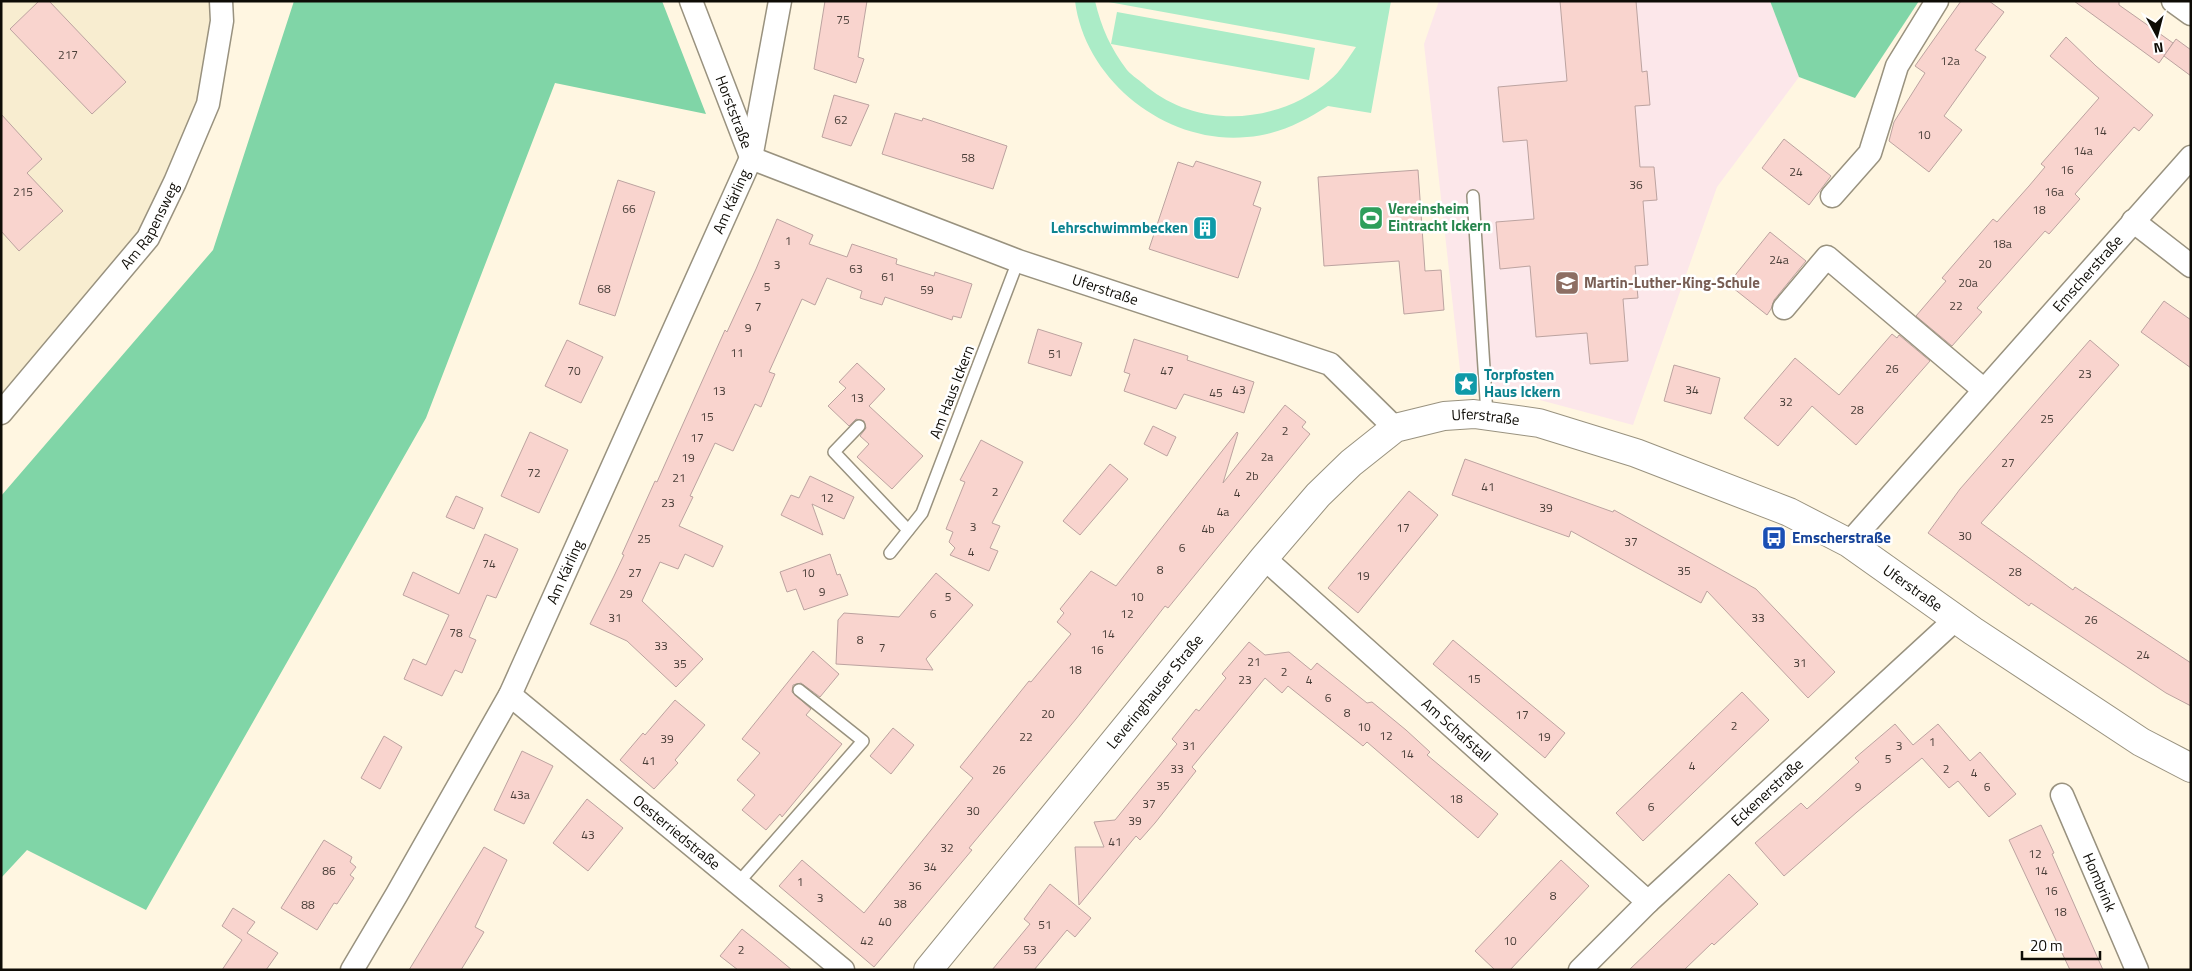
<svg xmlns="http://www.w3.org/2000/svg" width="2192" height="971" font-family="'Titillium Web',sans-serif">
<rect width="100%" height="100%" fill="#fff6e1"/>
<path fill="#f8edd0" d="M1 1H221L222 21 175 182 1 410Z"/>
<path fill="#fce7ea" d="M1439 1H1770L1799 77 1717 187 1633 425 1461 379 1424 44Z"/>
<g fill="#abecc7">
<path d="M1075 1H1095C1101 27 1111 49 1127 70 1132 76 1141 81 1147 87 1200 130 1279 124 1330 80 1340 72 1349 57 1356 47L1103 1H1391L1371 113 1328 106C1303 122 1277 135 1247 137 1167 145 1085 81 1075 1Z"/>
<path d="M1117 12 1315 48 1309 80 1111 44Z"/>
</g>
<g fill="#80d5a7">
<path d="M294 1H662L706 114 555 83 426 418 146 910 27 850 1 878V496L213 250Z"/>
<path d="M1770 1H1919L1855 98 1799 77Z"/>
</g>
<g fill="#f9d4ce" stroke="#bca3a0">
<path d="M39 1H49L126 82 92 114 10 29Z"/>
<path d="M825 1H867L858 57 864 59 856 83 814 69Z"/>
<path d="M1560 1H1636L1642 72 1647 71 1650 105 1635 106 1640 167H1654L1657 200 1643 201 1648 265 1635 266 1638 298 1623 299 1628 361 1590 364 1587 333 1536 337 1530 266 1500 269 1496 222 1534 219 1527 140 1503 142 1498 87 1567 81Z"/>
<path d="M1961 1H1989L2004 12 1975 50 1986 57 1944 116 1962 130 1929 172 1889 141 1894 122 1925 73 1915 66Z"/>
<path d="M2074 1H2119V5L2173 43 2159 63Z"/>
<path d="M2066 37 2096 66 2153 115 2139 131 2134 127 2075 194 2080 199 2049 234 2045 231 1977 308 1982 312 1952 346 1916 316 1946 281 1942 278 1993 219 1997 222 2029 186 2045 167 2041 164 2099 98 2050 56Z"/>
<path d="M2176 39 2191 50V76L2164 56Z"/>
<path d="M834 95 869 105 851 146 822 137Z"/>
<path d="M895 113 922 121 923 118 1007 146 993 189 882 154Z"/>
<path d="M1 114 42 159 27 173 63 211 19 251 1 231Z"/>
<path d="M1784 139 1831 176 1809 205 1762 168Z"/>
<path d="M1196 161 1261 182 1253 205 1261 208 1238 278 1149 249 1178 162 1193 167Z"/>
<path d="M1418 170 1425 271 1441 270 1444 310 1404 314 1399 261 1324 266 1318 177Z"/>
<path d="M618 180 655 192 615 316 579 304Z"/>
<path d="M777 219 813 235 809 244 847 257 852 244 897 259 896 264 934 276 935 272 972 284 961 318 953 316 952 320 885 297 882 305 860 298 862 291 827 278 815 305 802 299 769 372 775 374 761 407 755 404 733 451 715 443 690 496 693 497 679 526 723 546 713 567 685 554 678 569 660 562 642 601 703 659 676 687 627 641 590 624 614 576 624 555 622 554 655 481 657 482 725 330 727 332 756 269Z"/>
<path d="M1770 232 1806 261 1774 300 1771 309 1767 315 1728 284Z"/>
<path d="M2164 301 2191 320V368L2141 332Z"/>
<path d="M1038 329 1082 343 1071 376 1028 363Z"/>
<path d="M1892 334 1897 338 1899 335 1930 361 1856 445 1812 406 1778 446 1744 418 1795 358 1839 395Z"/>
<path d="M1134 339 1188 356 1187 360 1254 382 1244 413 1184 394 1176 409 1124 391 1130 374 1124 372Z"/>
<path d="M567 340 603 357 581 403 545 386Z"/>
<path d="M2090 340 2119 365 1981 523 2073 590 2075 587 2191 663V706L2166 693 2031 603 2029 606 1928 533 1960 489Z"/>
<path d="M857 363 885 389 869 406 923 456 892 489 857 457 869 444 860 436 866 428 864 421 856 419 849 426 828 406 846 388 839 382Z"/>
<path d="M1674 365 1720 378 1711 414 1664 401Z"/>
<path d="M1285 405 1306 422 1302 427 1310 434 1168 608 1165 606 1151 624 1076 719 969 848 972 850 874 967 779 886 802 860 864 913 973 778 960 767 1029 681 1031 682 1071 634 1057 622 1064 613 1060 609 1091 571 1116 586 1237 432 1238 433 1223 483Z"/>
<path d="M1153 426 1176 437 1167 456 1144 444Z"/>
<path d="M530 432 568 450 539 513 501 496Z"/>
<path d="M981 440 1023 462 992 523 1000 526 990 548 998 551 989 571 950 555 955 548 949 542 953 532 946 529 965 482 960 480Z"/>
<path d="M1465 459 1613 512 1614 510 1756 589 1835 672 1808 698 1707 591 1701 603 1571 531 1569 537 1452 495Z"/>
<path d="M1110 464 1128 479 1080 535 1063 521Z"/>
<path d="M810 476 854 497 844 519 812 504 823 535 781 515 791 495 799 498Z"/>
<path d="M1409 491 1438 515 1358 613 1328 588Z"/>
<path d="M456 496 483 508 474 529 446 517Z"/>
<path d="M485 534 518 549 496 598 487 595 469 637 476 640 469 656 462 673 455 670 442 696 404 679 413 659 426 665 449 615 403 595 413 572 459 594Z"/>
<path d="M830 554 837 575 840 574 848 595 804 610 796 589 787 592 780 572Z"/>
<path d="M936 573 973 605 926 659 933 670 836 664 838 620 844 613 899 617Z"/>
<path d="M1453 640 1565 733 1545 758 1433 664Z"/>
<path d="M1249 642 1265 655 1289 652 1311 670 1317 663 1367 703 1372 702 1406 730 1430 752 1427 755 1498 814 1478 838 1367 742 1363 746 1288 686 1282 693 1265 678 1192 767 1196 771 1155 823 1140 840 1136 836 1079 905 1075 847H1104L1094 822 1115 820 1177 744 1172 739 1196 709 1199 711 1226 678 1222 674Z"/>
<path d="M813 651 839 674 820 697 801 683 793 685 792 692 811 709 806 715 842 744 782 817 780 814 766 830 742 810 755 795 737 780 760 753 742 739Z"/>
<path d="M1742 692 1769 720 1643 841 1616 813Z"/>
<path d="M675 700 705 725 675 760 678 763 654 789 620 760 643 733 645 735Z"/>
<path d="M1895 724 1913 745 1938 724 1970 761 1980 752 2016 794 1989 817 1958 781 1949 788 1922 758 1857 812 1784 876 1755 843 1801 803 1807 809 1859 762 1855 758Z"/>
<path d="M893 728 914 745 891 774 870 756Z"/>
<path d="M384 736 402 747 380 789 361 778Z"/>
<path d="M522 751 553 766 524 824 494 810Z"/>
<path d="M587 799 623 828 588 871 553 843Z"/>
<path d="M2041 825 2054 853 2052 854 2103 970H2070L2009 840Z"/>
<path d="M324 840 352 857 350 862 356 867 350 875 354 878 337 904 334 903 317 930 281 908Z"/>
<path d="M484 847 507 860 475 927 484 932 461 970H409Z"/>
<path d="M1561 860 1589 886 1510 970H1495L1475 951Z"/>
<path d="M1729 874 1758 904 1714 945 1712 943 1684 970H1629Z"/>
<path d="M1050 884 1091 918 1075 937 1067 930 1034 970H992L1030 924 1024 919Z"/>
<path d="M233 908 255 922 247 933 278 953 266 970H222L242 940 222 926Z"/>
<path d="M742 929 762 945 792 970H738L720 956Z"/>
</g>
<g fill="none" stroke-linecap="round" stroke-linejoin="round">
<defs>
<g id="lane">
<path d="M1473 196 1487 415"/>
<path d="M859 426 834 452 908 530"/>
<path d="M890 553 922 513 1018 261"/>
<path d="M738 883 863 741 799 690"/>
</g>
<g id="street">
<path id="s1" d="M691 1 751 157"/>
<path d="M2173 1 2191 14"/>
<path id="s2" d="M751 158 1018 261 1330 364 1395 428"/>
<path d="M1832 196 1870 153 1897 66 1937 1"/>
<path d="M2133 221 2191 266"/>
<path d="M1784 308 1827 257 1984 390"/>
<path id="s3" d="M1 413 148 238 175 182 208 104 222 21 221 1"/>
<path id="s4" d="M1849 543 2191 157"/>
<path id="s5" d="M1264 558 1648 902"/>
<path id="s6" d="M510 695 843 970"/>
<path id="s7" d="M2062 795 2137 970"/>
<path id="s8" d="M352 970 397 894 510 695 751 158 780 1"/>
<path id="s9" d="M1580 970 1648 902 1957 618"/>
</g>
<g id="secondary">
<path id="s10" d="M928 970 1264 558 1318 495 1351 463 1395 428 1444 416 1474 414 1539 423 1636 453 1789 512 1849 543 1973 631 2141 742 2191 768"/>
</g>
</defs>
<use href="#lane" stroke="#99927f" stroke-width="14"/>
<use href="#street" stroke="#99927f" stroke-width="25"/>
<use href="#secondary" stroke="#99927f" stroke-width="30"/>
<use href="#lane" stroke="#fff" stroke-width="11"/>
<use href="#street" stroke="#fff" stroke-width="22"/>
<use href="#secondary" stroke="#fff" stroke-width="28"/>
</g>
<defs>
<symbol id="stadium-square" viewBox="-11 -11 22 22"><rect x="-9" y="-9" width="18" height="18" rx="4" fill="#2e9e5b" stroke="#fff"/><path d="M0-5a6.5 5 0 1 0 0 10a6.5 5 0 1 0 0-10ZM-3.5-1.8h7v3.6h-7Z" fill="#fff"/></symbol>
<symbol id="building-square" viewBox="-11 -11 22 22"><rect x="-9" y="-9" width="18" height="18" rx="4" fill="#0f9aa8" stroke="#fff"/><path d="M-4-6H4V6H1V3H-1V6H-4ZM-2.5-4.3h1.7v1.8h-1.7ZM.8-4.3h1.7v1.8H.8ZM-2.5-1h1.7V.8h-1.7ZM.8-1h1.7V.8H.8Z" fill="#fff"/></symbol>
<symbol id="school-square" viewBox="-11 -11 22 22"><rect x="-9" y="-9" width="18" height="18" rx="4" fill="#8d6e63" stroke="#fff"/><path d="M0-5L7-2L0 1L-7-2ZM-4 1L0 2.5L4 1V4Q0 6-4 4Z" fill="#fff"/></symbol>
<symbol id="sight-square" viewBox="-11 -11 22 22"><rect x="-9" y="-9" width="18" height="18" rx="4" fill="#0f9aa8" stroke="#fff"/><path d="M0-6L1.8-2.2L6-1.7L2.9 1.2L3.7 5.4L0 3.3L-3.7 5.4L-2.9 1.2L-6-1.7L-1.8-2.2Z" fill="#fff"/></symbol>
<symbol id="bus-square" viewBox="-11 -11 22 22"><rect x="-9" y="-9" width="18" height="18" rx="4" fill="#1a4fb4" stroke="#fff"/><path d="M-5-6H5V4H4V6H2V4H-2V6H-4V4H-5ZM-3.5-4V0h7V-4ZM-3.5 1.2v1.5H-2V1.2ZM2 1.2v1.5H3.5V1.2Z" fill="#fff"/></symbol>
</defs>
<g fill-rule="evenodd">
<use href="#stadium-square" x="1357" y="204" width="28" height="28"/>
<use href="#building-square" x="1191" y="214" width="28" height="28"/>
<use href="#school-square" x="1553" y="269" width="28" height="28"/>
<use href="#sight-square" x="1452" y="370" width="28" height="28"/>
<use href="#bus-square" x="1760" y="524" width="28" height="28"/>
</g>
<g text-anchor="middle" stroke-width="5" stroke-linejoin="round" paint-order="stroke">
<g font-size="12" fill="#493e38">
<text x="843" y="24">75</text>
<text x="68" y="59">217</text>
<text x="1950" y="65">12a</text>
<text x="841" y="124">62</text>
<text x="2100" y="135">14</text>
<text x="1924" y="139">10</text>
<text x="2083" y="155">14a</text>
<text x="968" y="162">58</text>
<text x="2067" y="174">16</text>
<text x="1796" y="176">24</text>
<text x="1636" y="189">36</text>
<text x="23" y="196">215</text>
<text x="2054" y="196">16a</text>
<text x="629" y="213">66</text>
<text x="2039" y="214">18</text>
<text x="788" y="245">1</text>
<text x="2002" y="248">18a</text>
<text x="1779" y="264">24a</text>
<text x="1985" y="268">20</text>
<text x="777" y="269">3</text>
<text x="856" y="273">63</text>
<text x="888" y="281">61</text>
<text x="1968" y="287">20a</text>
<text x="767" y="291">5</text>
<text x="604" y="293">68</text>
<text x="927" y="294">59</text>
<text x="1956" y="310">22</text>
<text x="758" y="311">7</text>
<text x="748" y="332">9</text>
<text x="737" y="357">11</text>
<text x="1055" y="358">51</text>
<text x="1892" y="373">26</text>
<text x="574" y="375">70</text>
<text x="1167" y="375">47</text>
<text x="2085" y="378">23</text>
<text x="1239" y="394">43</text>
<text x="1692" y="394">34</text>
<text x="719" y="395">13</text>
<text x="1216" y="397">45</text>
<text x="857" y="402">13</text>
<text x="1786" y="406">32</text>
<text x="1857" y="414">28</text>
<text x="707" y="421">15</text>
<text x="2047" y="423">25</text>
<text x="1285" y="435">2</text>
<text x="697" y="442">17</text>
<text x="1267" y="461">2a</text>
<text x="688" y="462">19</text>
<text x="2008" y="467">27</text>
<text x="534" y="477">72</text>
<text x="1252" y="480">2b</text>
<text x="679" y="482">21</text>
<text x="1488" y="491">41</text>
<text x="995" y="496">2</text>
<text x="1237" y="497">4</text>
<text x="827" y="502">12</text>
<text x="668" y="507">23</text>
<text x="1546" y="512">39</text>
<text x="1223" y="516">4a</text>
<text x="973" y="531">3</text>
<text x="1403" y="532">17</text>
<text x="1208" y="533">4b</text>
<text x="1965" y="540">30</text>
<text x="644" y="543">25</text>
<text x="1631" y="546">37</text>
<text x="1182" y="552">6</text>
<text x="971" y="556">4</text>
<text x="489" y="568">74</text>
<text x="1160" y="574">8</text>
<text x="1684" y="575">35</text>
<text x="2015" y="576">28</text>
<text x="635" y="577">27</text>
<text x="808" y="577">10</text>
<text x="1363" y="580">19</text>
<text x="822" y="596">9</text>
<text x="626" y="598">29</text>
<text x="948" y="601">5</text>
<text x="1137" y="601">10</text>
<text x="933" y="618">6</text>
<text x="1127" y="618">12</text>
<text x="615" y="622">31</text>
<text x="1758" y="622">33</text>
<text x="2091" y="624">26</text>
<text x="456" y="637">78</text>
<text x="1108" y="638">14</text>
<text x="860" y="644">8</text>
<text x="661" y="650">33</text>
<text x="882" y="652">7</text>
<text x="1097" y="654">16</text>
<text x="2143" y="659">24</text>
<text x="1254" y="666">21</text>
<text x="1800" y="667">31</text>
<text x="680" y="668">35</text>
<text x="1075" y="674">18</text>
<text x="1284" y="676">2</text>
<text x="1474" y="683">15</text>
<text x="1245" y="684">23</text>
<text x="1309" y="684">4</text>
<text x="1328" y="702">6</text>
<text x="1347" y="717">8</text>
<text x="1048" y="718">20</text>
<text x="1522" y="719">17</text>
<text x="1734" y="730">2</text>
<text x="1364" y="731">10</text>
<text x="1386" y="740">12</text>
<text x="1026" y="741">22</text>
<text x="1544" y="741">19</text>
<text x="667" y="743">39</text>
<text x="1932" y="746">1</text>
<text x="1189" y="750">31</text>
<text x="1899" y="750">3</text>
<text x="1407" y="758">14</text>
<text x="1888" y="763">5</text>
<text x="649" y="765">41</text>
<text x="1692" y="770">4</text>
<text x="1177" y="773">33</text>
<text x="1946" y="773">2</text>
<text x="999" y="774">26</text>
<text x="1974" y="777">4</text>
<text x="1163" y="790">35</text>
<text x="1858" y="791">9</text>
<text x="1987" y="791">6</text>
<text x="520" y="799">43a</text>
<text x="1456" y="803">18</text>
<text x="1149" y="808">37</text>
<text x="1651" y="811">6</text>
<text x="973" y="815">30</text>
<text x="1135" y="825">39</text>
<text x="588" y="839">43</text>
<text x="1115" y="846">41</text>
<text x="947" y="852">32</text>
<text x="2035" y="858">12</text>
<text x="930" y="871">34</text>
<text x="329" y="875">86</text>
<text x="2041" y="875">14</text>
<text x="800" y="886">1</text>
<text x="915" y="890">36</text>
<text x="2051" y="895">16</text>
<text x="1553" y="900">8</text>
<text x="820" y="902">3</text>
<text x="900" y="908">38</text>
<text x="308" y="909">88</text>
<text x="2060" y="916">18</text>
<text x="885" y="926">40</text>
<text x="1045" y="929">51</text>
<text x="867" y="945">42</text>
<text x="1510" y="945">10</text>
<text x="741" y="954">2</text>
<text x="1030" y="954">53</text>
</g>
<g font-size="15" fill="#0e0c06" stroke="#fff">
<text dy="5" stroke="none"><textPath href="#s1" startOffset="119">Horststraße</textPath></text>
<text dy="5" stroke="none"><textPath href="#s8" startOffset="858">Am Kärling</textPath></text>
<text dy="5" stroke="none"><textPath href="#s3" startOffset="240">Am Rapensweg</textPath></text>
<text dy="5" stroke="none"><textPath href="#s4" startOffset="360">Emscherstraße</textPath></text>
<text dy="5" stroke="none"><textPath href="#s2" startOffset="378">Uferstraße</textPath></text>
<text transform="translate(952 392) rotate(-69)" y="5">Am Haus Ickern</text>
<text dy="5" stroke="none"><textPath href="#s10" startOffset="809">Uferstraße</textPath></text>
<text dy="5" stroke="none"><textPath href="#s8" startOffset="452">Am Kärling</textPath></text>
<text dy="5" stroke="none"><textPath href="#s10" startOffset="1274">Uferstraße</textPath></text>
<text dy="5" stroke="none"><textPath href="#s10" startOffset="359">Leveringhauser Straße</textPath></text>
<text dy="5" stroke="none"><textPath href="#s5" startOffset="258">Am Schafstall</textPath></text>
<text dy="5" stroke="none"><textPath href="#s9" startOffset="258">Eckenerstraße</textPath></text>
<text dy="5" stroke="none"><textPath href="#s6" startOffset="216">Oesterriedstraße</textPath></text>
<text dy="5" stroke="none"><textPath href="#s7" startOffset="95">Hombrink</textPath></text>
</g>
<g font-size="15" font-weight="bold" fill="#27864d" stroke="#fff" text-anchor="start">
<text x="1388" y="214">Vereinsheim<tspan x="1388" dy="17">Eintracht Ickern</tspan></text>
</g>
<g font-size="15" font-weight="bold" fill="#0d838f" stroke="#fff" text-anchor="end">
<text x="1188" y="233">Lehrschwimmbecken</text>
<text x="1484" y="380" text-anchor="start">Torpfosten<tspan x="1484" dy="17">Haus Ickern</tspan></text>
</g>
<g font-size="15" font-weight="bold" fill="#785e54" stroke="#fff" text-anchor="start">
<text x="1584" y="288">Martin-Luther-King-Schule</text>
</g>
<g font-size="15" font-weight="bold" fill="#164399" stroke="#fff" text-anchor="start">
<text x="1792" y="543">Emscherstraße</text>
</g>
</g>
<rect width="2192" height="971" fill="none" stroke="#0e0c06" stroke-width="5"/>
<g transform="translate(2157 35) rotate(173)" stroke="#ffffff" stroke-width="4" paint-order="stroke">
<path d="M0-4L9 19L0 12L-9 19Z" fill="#0e0c06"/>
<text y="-8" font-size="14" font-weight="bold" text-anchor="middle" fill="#0e0c06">N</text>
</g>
<path d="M2022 951v8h78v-8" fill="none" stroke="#0e0c06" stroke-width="2.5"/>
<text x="2030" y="951" font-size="15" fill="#0e0c06" stroke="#ffffff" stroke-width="4" paint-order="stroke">20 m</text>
</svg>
